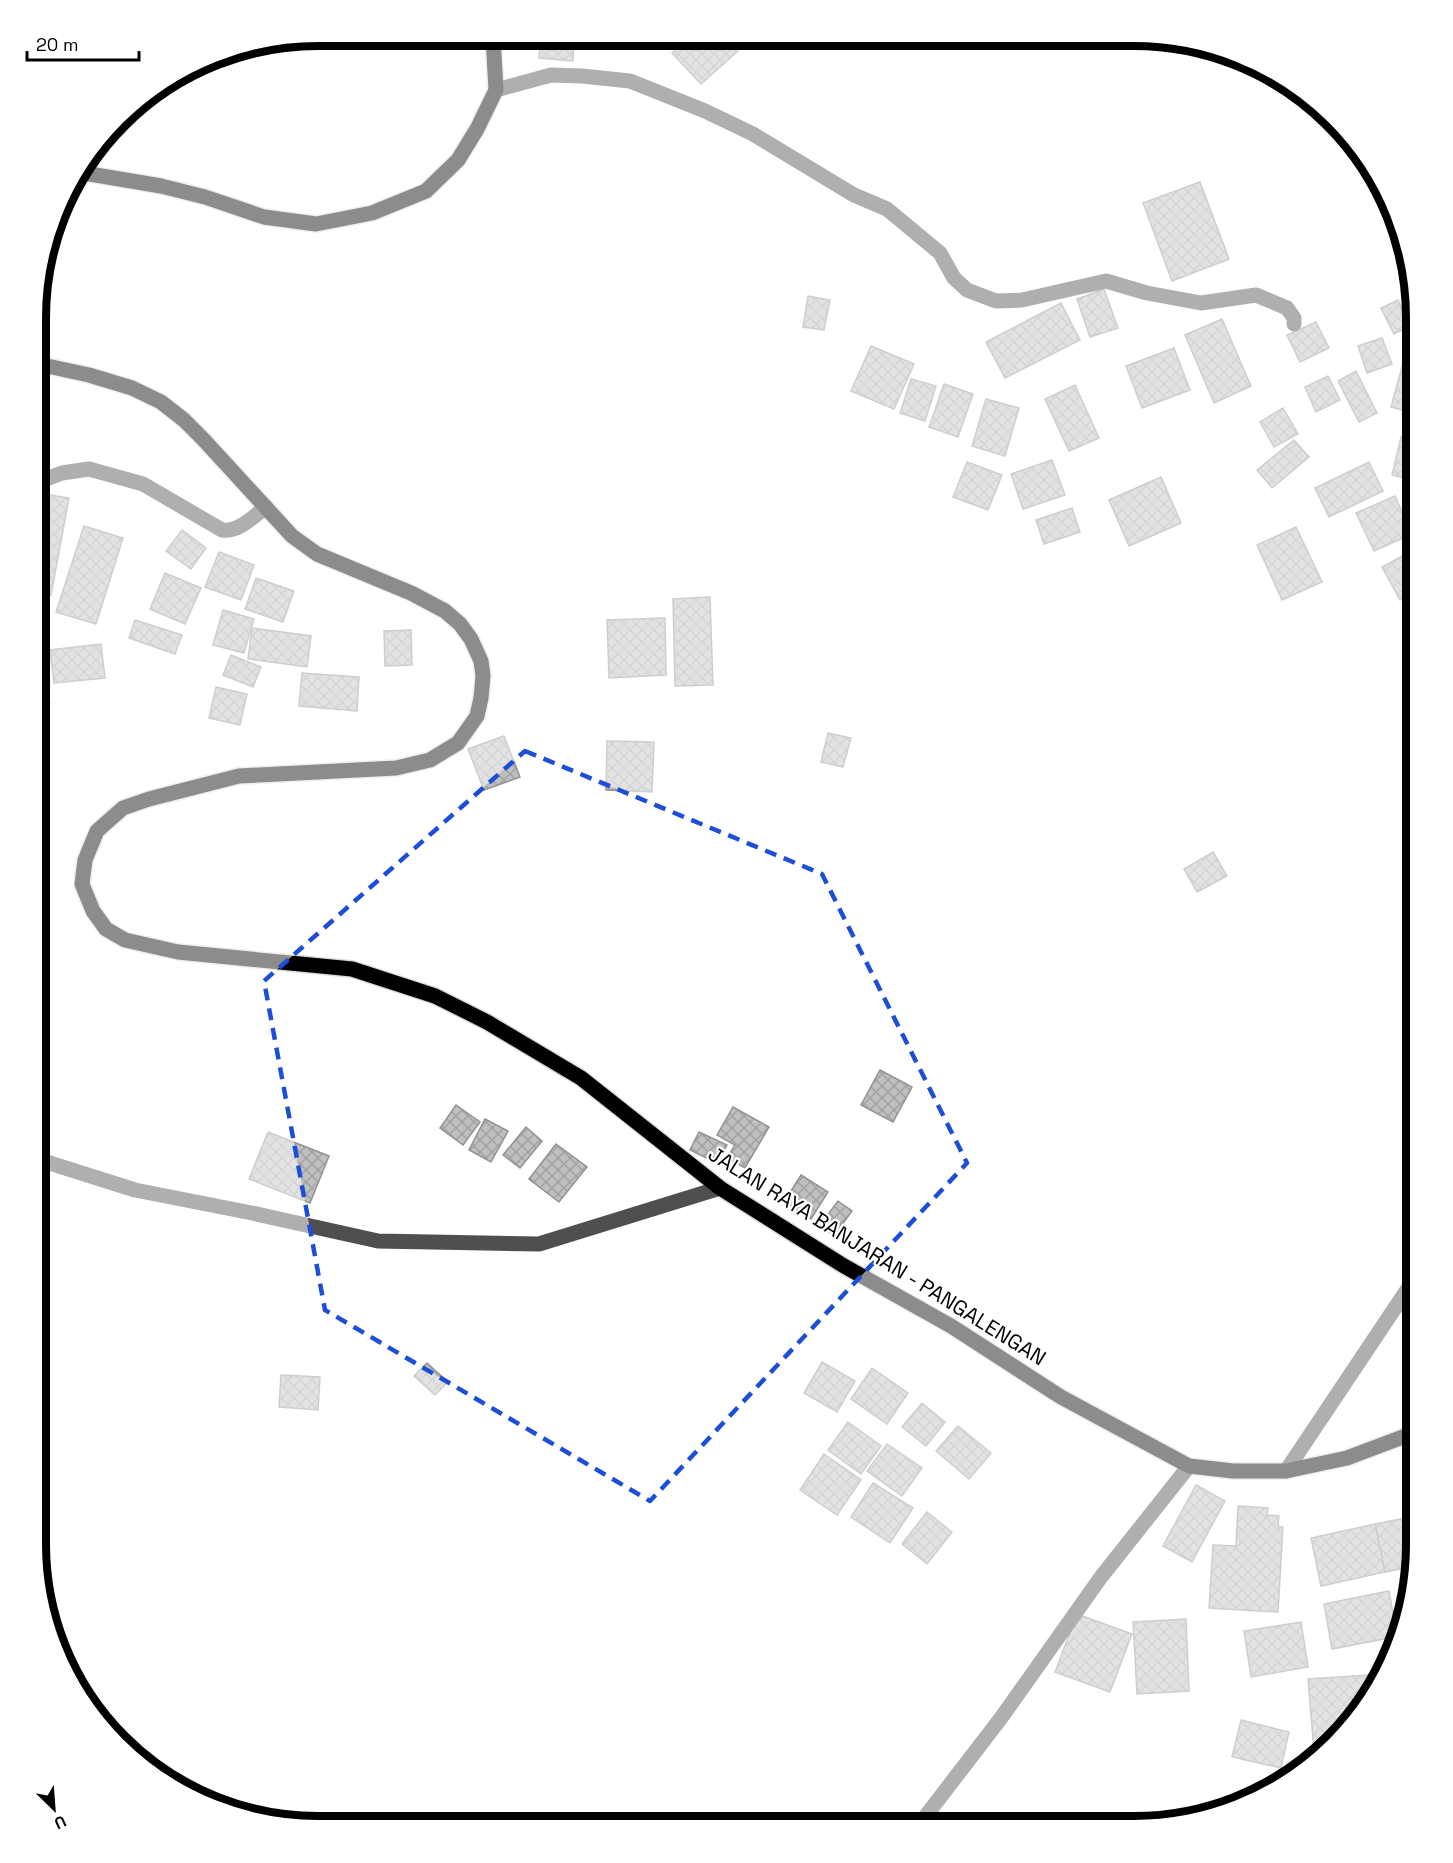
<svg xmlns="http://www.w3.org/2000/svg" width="1453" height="1863" font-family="'Space Grotesk',sans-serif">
<defs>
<pattern id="building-cross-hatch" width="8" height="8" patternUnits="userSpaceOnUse" patternTransform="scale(1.5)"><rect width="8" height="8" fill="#bfbfbf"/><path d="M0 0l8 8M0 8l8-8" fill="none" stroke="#a2a2a2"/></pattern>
</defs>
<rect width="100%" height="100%" fill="#fff"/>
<g fill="url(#building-cross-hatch)" stroke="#939393" stroke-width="1.5">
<path d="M541 37H574L573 61 539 58Z"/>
<path d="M689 37H726L738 51 701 84 672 53Z"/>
<path d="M1200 182 1229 259 1172 281 1143 203Z"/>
<path d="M1104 289 1118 328 1090 337 1077 299Z"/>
<path d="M808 296 830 300 824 330 803 327Z"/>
<path d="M1398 300 1410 326 1394 334 1381 308Z"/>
<path d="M1061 303 1080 340 1005 378 986 342Z"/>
<path d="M1222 319 1251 386 1214 403 1185 335Z"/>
<path d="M1316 322 1329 348 1300 362 1287 335Z"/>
<path d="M1382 338 1392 364 1367 373 1358 346Z"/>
<path d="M1409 341 1417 344V414L1391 407Z"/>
<path d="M871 346 914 364 894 409 851 391Z"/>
<path d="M1174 348 1190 390 1142 408 1126 366Z"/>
<path d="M1356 371 1377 413 1359 422 1338 381Z"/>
<path d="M1328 376 1340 400 1316 412 1305 387Z"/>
<path d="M911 379 936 386 925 421 900 413Z"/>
<path d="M944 384 973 394 958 437 929 427Z"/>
<path d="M1075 385 1099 438 1069 451 1045 399Z"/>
<path d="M986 399 1019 408 1005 456 972 446Z"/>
<path d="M1283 408 1298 434 1274 447 1260 422Z"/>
<path d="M1401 437 1417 441V481L1392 475Z"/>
<path d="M1294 440 1309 457 1272 488 1257 470Z"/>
<path d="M1052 460 1065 495 1023 509 1011 474Z"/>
<path d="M967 462 1002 475 988 510 953 497Z"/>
<path d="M1369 462 1383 491 1329 517 1315 488Z"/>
<path d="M1161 477 1181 523 1129 546 1109 500Z"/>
<path d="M38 493 69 498 51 595 38 592Z"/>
<path d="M1395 496 1412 534 1374 551 1356 513Z"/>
<path d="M1072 508 1080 532 1044 544 1036 520Z"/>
<path d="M84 526 123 538 96 624 56 612Z"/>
<path d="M1296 527 1322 582 1282 600 1257 545Z"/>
<path d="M182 530 206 548 191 569 166 551Z"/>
<path d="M1413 550 1417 558V591L1400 600 1382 567Z"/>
<path d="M219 552 254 565 241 600 205 587Z"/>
<path d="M165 573 201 588 185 624 150 609Z"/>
<path d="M256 578 294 591 283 622 245 609Z"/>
<path d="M710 597 713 685 675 686 673 599Z"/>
<path d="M223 610 254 619 244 653 213 645Z"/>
<path d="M665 618 666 675 609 678 607 620Z"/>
<path d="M135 620 182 635 175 654 129 638Z"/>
<path d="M252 628 311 636 307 667 248 659Z"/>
<path d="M411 630 412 665 385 666 384 631Z"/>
<path d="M101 644 105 678 54 683 50 650Z"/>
<path d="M231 655 261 667 253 687 223 675Z"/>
<path d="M38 660 50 704 38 708Z"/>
<path d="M302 673 359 677 357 711 299 706Z"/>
<path d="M216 687 247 694 240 725 209 718Z"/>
<path d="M828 733 851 738 843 767 821 762Z"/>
<path d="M504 736 520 777 484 790 468 749Z"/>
<path d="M607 741 654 742 652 792 606 790Z"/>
<path d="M1213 852 1227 876 1197 892 1184 869Z"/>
<path d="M880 1070 912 1087 893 1122 861 1105Z"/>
<path d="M456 1105 480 1122 463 1145 440 1128Z"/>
<path d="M733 1107 769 1127 745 1168 727 1158 735 1145 717 1135Z"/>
<path d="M485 1119 508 1131 491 1162 469 1150Z"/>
<path d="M1417 1124V1150L1405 1131Z"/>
<path d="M526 1127 542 1141 520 1168 503 1155Z"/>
<path d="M268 1132 329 1156 310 1203 249 1179Z"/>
<path d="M699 1132 727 1145 717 1163 690 1150Z"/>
<path d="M556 1144 587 1167 559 1202 529 1179Z"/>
<path d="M801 1175 828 1192 811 1219 784 1202Z"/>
<path d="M838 1201 852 1211 834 1236 820 1225Z"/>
<path d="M822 1362 855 1381 837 1412 804 1393Z"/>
<path d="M427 1363 448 1382 435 1395 414 1376Z"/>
<path d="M872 1368 908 1393 887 1424 851 1399Z"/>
<path d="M281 1375 320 1377 318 1410 279 1407Z"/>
<path d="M922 1403 945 1422 926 1446 902 1427Z"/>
<path d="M848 1422 881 1446 861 1474 828 1450Z"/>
<path d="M958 1426 991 1453 969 1479 936 1451Z"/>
<path d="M887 1444 922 1468 902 1496 867 1471Z"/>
<path d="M824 1454 861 1480 837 1515 800 1490Z"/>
<path d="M873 1483 913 1508 890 1543 851 1517Z"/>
<path d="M1196 1485 1225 1501 1192 1562 1163 1546Z"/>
<path d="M1238 1506 1268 1508 1267 1515 1279 1516 1278 1526 1283 1527 1278 1612 1209 1608 1213 1545 1236 1546Z"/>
<path d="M927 1512 952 1532 927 1564 902 1544Z"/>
<path d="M1416 1516 1415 1566 1385 1572 1375 1524Z"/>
<path d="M1375 1524 1385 1572 1321 1586 1311 1538Z"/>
<path d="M1389 1591 1396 1629 1394 1637 1332 1649 1324 1604Z"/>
<path d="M1077 1614 1132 1634 1110 1692 1055 1672Z"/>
<path d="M1186 1619 1189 1691 1137 1694 1133 1622Z"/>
<path d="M1301 1622 1308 1667 1251 1677 1244 1631Z"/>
<path d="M1383 1674 1379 1686 1334 1744 1325 1751 1314 1752 1308 1679Z"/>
<path d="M1241 1720 1289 1732 1281 1768 1232 1757Z"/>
</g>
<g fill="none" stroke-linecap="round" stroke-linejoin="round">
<defs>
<g id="major">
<path d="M78 172 161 186 205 197 264 217 316 224 372 213 426 191 458 160 477 129 496 90 493 37"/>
<path d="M38 364 89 375 132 388 161 402 184 420 203 439 292 536 317 554 411 593 445 611 460 624 471 639 481 661 483 676 481 698 477 716 458 743 430 760 396 768 239 776 149 799 123 808 97 831 85 860 82 884 93 911 106 929 125 940 178 952 352 969 435 996 487 1022 581 1078 720 1188 844 1266 951 1326 1061 1397 1189 1466 1233 1471H1286L1347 1458 1416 1432"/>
</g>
</defs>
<use href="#major" stroke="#dbdbdb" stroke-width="18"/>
<g stroke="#4f4f4f" stroke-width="15">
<path d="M496 90 551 75 582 76 630 81 705 111 753 134 854 195 887 209 940 253 954 278 967 290 996 301 1022 300 1106 281 1147 293 1201 303 1256 295 1287 308 1294 318V324"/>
<path d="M38 482 62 473 89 469 143 484 222 530C239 532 253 517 266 507"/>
<path d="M37 1159 135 1190 252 1213 378 1241 539 1244 720 1188"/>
<path d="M1286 1471 1417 1275"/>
<path d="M918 1826 1001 1718 1101 1577 1189 1466"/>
</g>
<use href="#major" stroke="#000" stroke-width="15"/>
</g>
<path d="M0 0H1453V1863H0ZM525 751 822 874 967 1163 650 1501 325 1310 264 981Z" fill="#fff" fill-opacity=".55" fill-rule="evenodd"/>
<path fill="none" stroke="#1d4ed8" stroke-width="4.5" stroke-dasharray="12 8" stroke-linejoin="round" d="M525 751 822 874 967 1163 650 1501 325 1310 264 981Z"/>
<g text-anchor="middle" stroke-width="4.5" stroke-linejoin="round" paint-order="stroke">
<g font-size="21" fill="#000" stroke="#fff">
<text transform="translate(877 1256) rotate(32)" y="7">JALAN RAYA BANJARAN - PANGALENGAN</text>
</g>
</g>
<path d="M0 0H1453V1863H0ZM318 46H1134A272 272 0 0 1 1406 318V1544A272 272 0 0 1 1134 1816H318A272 272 0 0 1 46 1544V318A272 272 0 0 1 318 46Z" fill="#fff" fill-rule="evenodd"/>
<path fill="none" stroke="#000" stroke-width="8" d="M318 46H1134A272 272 0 0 1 1406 318V1544A272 272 0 0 1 1134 1816H318A272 272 0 0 1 46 1544V318A272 272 0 0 1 318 46Z"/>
<g transform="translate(54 1809) rotate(155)" stroke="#ffffff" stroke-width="4.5" paint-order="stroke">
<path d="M0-4.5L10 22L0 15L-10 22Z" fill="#000000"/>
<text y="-9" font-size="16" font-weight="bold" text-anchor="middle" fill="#000000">U</text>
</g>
<path d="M27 51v9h112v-9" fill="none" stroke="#000000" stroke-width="3"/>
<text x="36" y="51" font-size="18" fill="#000000" stroke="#ffffff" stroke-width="4.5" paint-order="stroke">20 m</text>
</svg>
